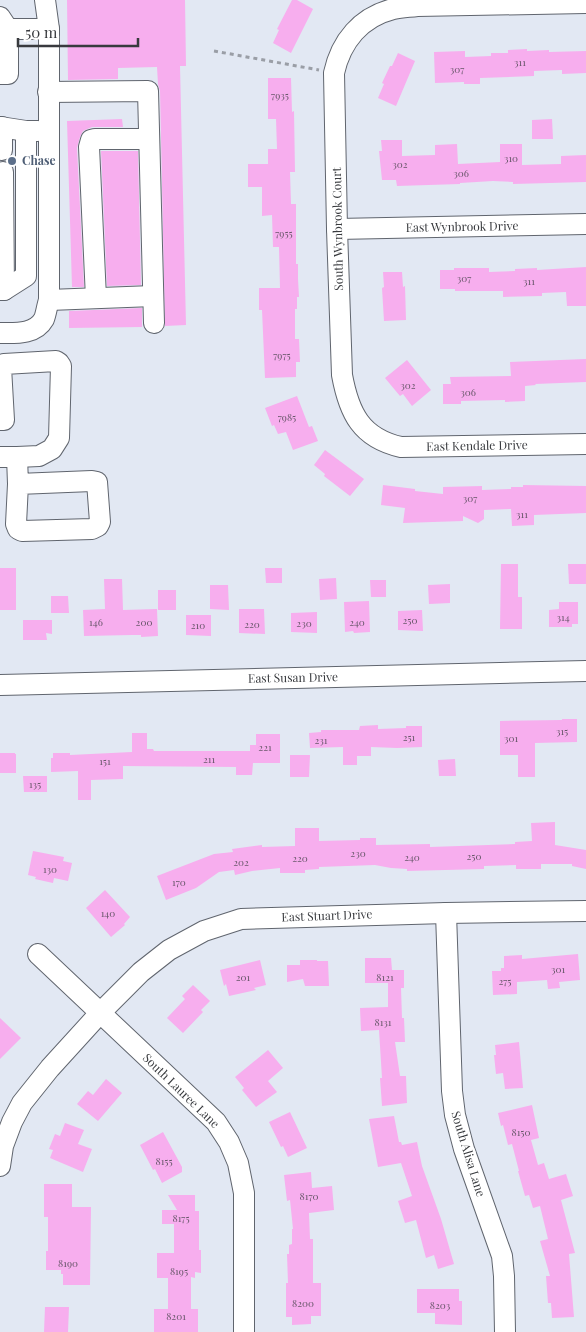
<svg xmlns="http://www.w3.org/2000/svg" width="586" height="1332" font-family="'Playfair Display',serif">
<rect width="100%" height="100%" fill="#e2e8f3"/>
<g fill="#f7aeee">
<path d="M67 0H185L186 66H180L186 325 165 326 160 91 158 84 157 67 118 68V79L68 80Z"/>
<path d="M292 0H297L313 9 291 53 273 43 279 30 277 29Z"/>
<path d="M527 49V51L549 50V52L586 51V73L562 74V70L534 71V76L480 78V84H464V82L435 83 434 52 465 51V57L491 56V53H508V50Z"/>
<path d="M398 53 415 61 396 106 378 98 384 84 382 83 390 66H392Z"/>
<path d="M268 78H291L292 112 294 111 295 172H290L291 204H296V264H298V279L299 297H297V309H295V339H299L300 362H296V377L265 378 262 310H259V288H280L279 247H273L272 215 262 216V187H248V164H268V149H277L276 119H268Z"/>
<path d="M122 119 123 127H92L83 131 80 137 77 148 84 287H72L67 121Z"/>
<path d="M552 119 553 139H532V120Z"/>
<path d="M381 140H402V156L435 155V145L457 144 458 164 500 162V144H522V165L561 164V156L586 155V182L513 184V182L493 181 460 183V184L397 186 396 180H382L379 151H382Z"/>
<path d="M101 151H138L141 285 107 286Z"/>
<path d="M586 267V306H567L566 292 542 293V296L503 297V291H455V289H440V270H454V268H489V272L515 271V269L537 268V270Z"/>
<path d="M383 272H402L403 287 405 286 406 320 384 321 382 288 384 287Z"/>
<path d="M142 308V327L69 328V311Z"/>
<path d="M586 359V382L535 384 536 385 525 386V401L505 402V400L461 401V404H443V384H451L450 377 511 376 510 362Z"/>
<path d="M407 360 431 390 412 406 403 394 400 396 385 378Z"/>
<path d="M297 396 309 427 312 426 318 441 293 450 286 432 278 434 274 425 272 426 265 408Z"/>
<path d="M325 450 364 479 350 496 324 476 325 474 314 465Z"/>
<path d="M383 485 415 489V491L443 494V487L482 486V490L511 489V487H523V485L586 486V513L534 515V525L512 526 511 509 484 510V519L478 523 463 516V521L403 523 405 508 381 505Z"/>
<path d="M501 564H518V597H522V629H500Z"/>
<path d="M568 564H586V584H569Z"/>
<rect x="0" y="568" width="16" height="42"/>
<path d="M265 568H282V583H266Z"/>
<path d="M336 578 337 599 320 600 319 579Z"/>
<path d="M104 579H122L123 610 157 609 158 636 141 637V635H132L84 636 83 610 105 609Z"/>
<path d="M370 580H386V597H371Z"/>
<path d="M450 584V603L429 604 428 585Z"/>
<path d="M210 585H228L229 610 210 609Z"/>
<rect x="158" y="590" width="18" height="20"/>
<path d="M51 596H68L69 613H51Z"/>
<path d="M369 601 370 632 354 633 353 631 345 632 344 602Z"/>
<path d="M559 602H578V624H572V627H549V610L559 609Z"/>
<path d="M239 609H264L265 634 239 633Z"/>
<path d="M422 610 423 631 398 630V611Z"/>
<path d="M317 612V633L291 632V613Z"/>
<path d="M186 615H211V636L186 635Z"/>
<path d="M23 620H52V634L46 633 47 640H23Z"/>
<path d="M562 719H577V742L535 743V777H518V755H500V721L562 720Z"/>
<path d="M378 725V729L406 728V726H422V747L397 748 371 747V756H357V765H343V747L310 748 309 733 321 732V730H359L360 726Z"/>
<path d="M132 733H147V749H153L154 751H250V745H256V734H280V763H253L252 775H236V767L123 766V779L91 780V800H78V771L51 772V758H53V753H70V755L132 752Z"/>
<path d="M0 753H15V754H16V773H0Z"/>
<path d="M290 755H310L309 777H290Z"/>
<path d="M455 759 456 776H439L438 760Z"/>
<path d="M23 776H47V792H24Z"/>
<path d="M555 822V845L586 850V869L572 866V864H541V869H516V865L484 866V869L407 871V869L391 868 375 865 319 867V869L305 870V873H280V868L252 871 235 875 234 870 219 872 196 888 166 900 157 876 214 854 233 852 232 849 262 845V847L295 846V828H319V841L360 840V838H376V845L430 844V847L515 844V842L532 841 531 823Z"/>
<path d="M33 851 64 857 63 861 72 863 68 881 54 878 53 883 35 879 36 877 28 875Z"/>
<path d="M105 890 130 917 124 924 125 925 111 937 86 908Z"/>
<path d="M578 954 580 980 559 982 560 988 548 989 547 980 517 982V994L493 995 492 971H501V968H504V956L522 955V959Z"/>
<path d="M365 958H391L392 970H404V988H401L402 1018H404L405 1042H395L400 1076H406L407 1103 382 1106 380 1078H382L379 1030 361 1031 360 1008 388 1007V983H365Z"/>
<path d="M260 960 266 985 254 988 256 990 229 996 226 984 224 986 220 970Z"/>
<path d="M300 960H317V961H328L329 986H305L303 979 287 982V965H300Z"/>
<path d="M193 985 210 1001 201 1010 203 1012 183 1033 167 1018 185 999 182 996Z"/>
<path d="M0 1018 21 1038 0 1059Z"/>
<path d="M519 1042 523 1088 505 1089 503 1073 496 1074 494 1055H496L495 1045Z"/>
<path d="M268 1050 283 1068 268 1081 277 1092 256 1107 242 1090 244 1088 235 1077Z"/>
<path d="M106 1079 122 1093 98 1121 77 1104 88 1091 93 1095Z"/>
<path d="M532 1105 539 1138 531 1140 538 1165 544 1163 549 1179 566 1174 573 1196 561 1200 575 1253 569 1254 574 1317 552 1318 551 1303H548L546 1276H550L540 1241 548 1239 540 1206 533 1208 529 1195 525 1196 518 1171H519L512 1144 508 1145 503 1125 501 1126 498 1113Z"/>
<path d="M290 1112 307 1148 288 1157 283 1146 281 1147 269 1122Z"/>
<path d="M394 1116 399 1142H401L402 1145 417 1142 422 1166 441 1219 454 1264 438 1269 434 1255 426 1258 416 1220 405 1223 398 1201 412 1196 401 1163 378 1167 369 1119Z"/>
<path d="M65 1123 84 1130 78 1144 92 1149 83 1172 50 1158 53 1150 49 1149 55 1134 60 1136Z"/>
<path d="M163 1132 182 1167V1172L162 1183 155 1169 153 1170 140 1145Z"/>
<path d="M311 1172 312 1188 332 1186 334 1210 309 1213 310 1239H313V1283H321V1316H311V1324L292 1325V1317H286V1283H288L287 1254H289V1245L292 1244V1229H293L290 1200 287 1201 284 1175Z"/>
<path d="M44 1184H72V1207H91L90 1285H63V1274H61V1270H46V1251H48V1217H44Z"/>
<path d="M168 1195H195V1211H199V1250H201V1273L195 1272V1278L191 1277V1309H198V1332H154V1309H168V1278H157V1253H174V1224H162V1210H177Z"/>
<path d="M417 1289H459V1301H462V1325L435 1324V1313H417Z"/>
<path d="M45 1307H69L68 1332H44Z"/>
</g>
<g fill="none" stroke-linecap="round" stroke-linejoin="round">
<defs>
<g id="minor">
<path d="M586 3 417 6C409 7 401 7 393 9 361 17 341 41 334 73L337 229 342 375C349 413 361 438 401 447L586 444"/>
<path d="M0 17 8 29H49"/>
<path d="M0 74H8V29"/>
<path d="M48 92 148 91 154 323"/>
<path d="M0 127 26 131H38"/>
<path d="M2 127V150"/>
<path d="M3 172 4 290"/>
<path d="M337 229 586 224"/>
<path d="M0 290H4L26 276V131"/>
<path d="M96 298 89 147 91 140 95 139H149"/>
<path d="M49 300 153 296"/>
<path d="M0 333C15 333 35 335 44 319 46 314 47 306 49 300V29L45 0"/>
<path d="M0 420H4L1 367 4 364 56 361 59 363 61 366 59 438 52 449 39 456 17 457"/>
<path d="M0 457H17L18 484 16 524 18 529 22 531 92 529 98 526 100 522 97 482 92 481 18 484"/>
<path d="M0 685 586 671"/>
<path d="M446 913 452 1091 455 1115 464 1149 502 1256 504 1276 505 1332"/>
<path d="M38 954 216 1122 229 1142 238 1163 244 1193V1332"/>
<path d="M0 1166 3 1146 12 1122 22 1103 50 1068 100 1013 141 972 169 950 204 931 241 919 446 913 586 911"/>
</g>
</defs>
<use href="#minor" stroke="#60656e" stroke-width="22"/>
<path stroke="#9a9ea6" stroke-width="3" stroke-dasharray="4 4" stroke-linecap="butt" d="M214 51 319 70"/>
<use href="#minor" stroke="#fff" stroke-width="20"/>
</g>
<circle fill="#5c6f8a" stroke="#fff" stroke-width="2" cx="12" cy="161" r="5"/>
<g text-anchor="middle" stroke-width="5" stroke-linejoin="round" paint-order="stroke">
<g font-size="10" fill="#68576a">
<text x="520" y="66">311</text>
<text x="457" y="73">307</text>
<text x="280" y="99">7935</text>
<text x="511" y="162">310</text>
<text x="400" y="168">302</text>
<text x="461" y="177">306</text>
<text x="284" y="237">7955</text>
<text x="464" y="282">307</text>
<text x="529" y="285">311</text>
<text x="282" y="359">7975</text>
<text x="408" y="389">302</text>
<text x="468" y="396">306</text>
<text x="287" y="421">7985</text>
<text x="470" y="502">307</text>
<text x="522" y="518">311</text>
<text x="563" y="621">314</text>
<text x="410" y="624">250</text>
<text x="96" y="626">146</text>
<text x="144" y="626">200</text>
<text x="357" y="626">240</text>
<text x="304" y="627">230</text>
<text x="252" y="628">220</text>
<text x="198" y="629">210</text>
<text x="562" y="735">315</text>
<text x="409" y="741">251</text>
<text x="511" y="742">301</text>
<text x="321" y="744">231</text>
<text x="265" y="751">221</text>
<text x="209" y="763">211</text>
<text x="105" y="765">151</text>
<text x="35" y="788">135</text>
<text x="358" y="857">230</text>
<text x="474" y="860">250</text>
<text x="412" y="861">240</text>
<text x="300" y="862">220</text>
<text x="241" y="866">202</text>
<text x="50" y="873">130</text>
<text x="179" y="886">170</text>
<text x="108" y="917">140</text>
<text x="558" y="973">301</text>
<text x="243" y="981">201</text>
<text x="385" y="981">8121</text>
<text x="505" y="985">275</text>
<text x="383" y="1026">8131</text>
<text x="521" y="1136">8150</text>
<text x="164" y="1165">8155</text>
<text x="309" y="1200">8170</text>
<text x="181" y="1222">8175</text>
<text x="68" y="1267">8190</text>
<text x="179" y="1275">8195</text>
<text x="303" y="1307">8200</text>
<text x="440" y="1309">8203</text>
<text x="176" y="1320">8201</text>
</g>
<g font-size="12" font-weight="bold" fill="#4e5e75" stroke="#fff" text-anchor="start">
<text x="22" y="165">Chase</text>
</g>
<g font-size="12" fill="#383a3e" stroke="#fff">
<text transform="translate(462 227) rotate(-1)" y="4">East Wynbrook Drive</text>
<text transform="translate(338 229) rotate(-91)" y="4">South Wynbrook Court</text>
<text transform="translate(477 446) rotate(-1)" y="4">East Kendale Drive</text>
<text transform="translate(293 678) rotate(-1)" y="4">East Susan Drive</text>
<text transform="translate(327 916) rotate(-2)" y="4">East Stuart Drive</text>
<text transform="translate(181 1091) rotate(44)" y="4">South Lauree Lane</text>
<text transform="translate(468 1154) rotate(73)" y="4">South Alisa Lane</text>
</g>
</g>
<path d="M18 38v8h120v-8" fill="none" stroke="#383a3e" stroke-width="2.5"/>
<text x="25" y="38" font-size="15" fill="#383a3e" stroke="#ffffff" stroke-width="4" paint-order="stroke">50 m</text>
</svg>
